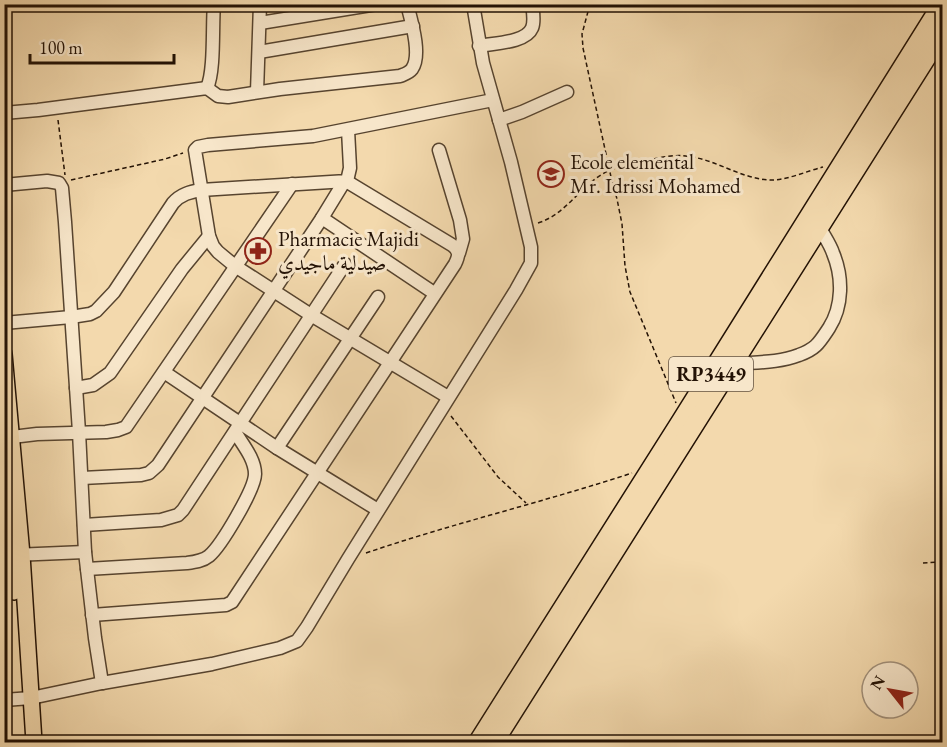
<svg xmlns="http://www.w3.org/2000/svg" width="947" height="747" font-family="'EB Garamond',Amiri,serif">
<rect width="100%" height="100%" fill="#f3d9ad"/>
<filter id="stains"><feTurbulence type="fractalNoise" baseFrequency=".00333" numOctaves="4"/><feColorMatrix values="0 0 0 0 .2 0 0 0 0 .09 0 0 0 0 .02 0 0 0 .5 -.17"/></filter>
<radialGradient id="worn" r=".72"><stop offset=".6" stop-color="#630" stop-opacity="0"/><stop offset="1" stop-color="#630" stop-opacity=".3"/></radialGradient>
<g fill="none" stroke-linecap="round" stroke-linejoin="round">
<defs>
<g id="minor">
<path d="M260 23 377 4"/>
<path d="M479 46C493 43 526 43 532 28 535 21 533 12 532 4"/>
<path d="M259 52 413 26"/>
<path d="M207 88C215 70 212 26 214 4"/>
<path d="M257 92 260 4"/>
<path d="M4 113 38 110 207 88 218 96 228 97 280 89 400 76C405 74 409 73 412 69 422 55 411 20 407 4"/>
<path d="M499 120 522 112 567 92"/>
<path d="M439 150 460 220 463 239 459 253"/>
<path d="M4 185 47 181 59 183 62 188 65 222 79 432 85 552 95 638 102 683"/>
<path d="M322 218 434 293"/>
<path d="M4 323 71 317 90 314 96 311 114 292 173 203C181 194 190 192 201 190L347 181 350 168 348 130"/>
<path d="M734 364C756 362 778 363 799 355 816 349 819 343 829 328 843 306 843 277 833 253 830 244 824 236 820 228"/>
<path d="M164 372 277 448 378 510"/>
<path d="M76 388 93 385 110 373 182 269 209 236"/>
<path d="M448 397 311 315 235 266 218 252 213 246 209 236 195 150 198 147 208 145 313 136 493 100"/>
<path d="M4 438 37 434 106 432 118 430 126 427 292 184"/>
<path d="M277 448 378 297"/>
<path d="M82 478 141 475 149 473 158 465 322 218 344 182"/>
<path d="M84 525 161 520 178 515 183 510 345 264"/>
<path d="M14 555 85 552"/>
<path d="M87 569 187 563C195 562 203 561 209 556 221 546 255 489 255 474 255 459 243 445 235 432"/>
<path d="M92 615 226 605 232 602 455 264C459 256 460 251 452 245L346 181"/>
<path d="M4 700 31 698 102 683 212 664 280 648 297 641 307 627 348 559 516 290 531 263V247L511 162 483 63 473 4"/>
</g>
<g id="major">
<path d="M4 354 22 555 34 742"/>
<path d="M4 488 14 592"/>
</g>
<g id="highway">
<path d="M478 742 681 421 942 4"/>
<path d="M494 742 942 33"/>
</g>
</defs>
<use href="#minor" stroke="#57442f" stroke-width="15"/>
<use href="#major" stroke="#231205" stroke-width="18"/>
<use href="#highway" stroke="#231205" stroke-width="21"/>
<g stroke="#231205" stroke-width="1.5" stroke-dasharray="4.5 3" stroke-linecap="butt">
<path d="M590 4 582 34 583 48 611 177 617 199 622 224 625 266 630 292 676 403"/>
<path d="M58 120 65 175"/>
<path d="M71 180 165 159 183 153"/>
<path d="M538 223C567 214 581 184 608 171 612 169 617 168 621 167 637 163 654 158 671 156 707 152 735 178 769 180 785 181 807 171 823 167"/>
<path d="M451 416 498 477 526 503"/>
<path d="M366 553C454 523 544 502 632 473"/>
<path d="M923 563 942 562"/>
</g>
<use href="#minor" stroke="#f7e6ca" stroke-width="12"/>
<use href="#major" stroke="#f3d9ad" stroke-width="15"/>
<use href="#highway" stroke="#f3d9ad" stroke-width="18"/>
</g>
<defs>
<symbol id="school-ring" viewBox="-11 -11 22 22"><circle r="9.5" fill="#f7e6ca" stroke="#8f2418" stroke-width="1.5"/><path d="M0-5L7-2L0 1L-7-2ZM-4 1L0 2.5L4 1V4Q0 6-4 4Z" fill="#8f2418"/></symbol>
<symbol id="pharmacy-ring" viewBox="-11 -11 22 22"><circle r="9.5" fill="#f7e6ca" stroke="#8f2418" stroke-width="1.5"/><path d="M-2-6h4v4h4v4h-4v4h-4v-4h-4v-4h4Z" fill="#8f2418"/></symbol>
</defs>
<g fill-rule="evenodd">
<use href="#school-ring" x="536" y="159" width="30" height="30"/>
<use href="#pharmacy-ring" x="243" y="236" width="30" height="30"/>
</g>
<g text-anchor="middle" stroke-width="6" stroke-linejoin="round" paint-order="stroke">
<rect fill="#f7e6ca" stroke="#635240" stroke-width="1.5" x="669" y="357" width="84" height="34" rx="4.5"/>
<g font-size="20" font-weight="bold" fill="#231205">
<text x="711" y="381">RP3449</text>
</g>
<g font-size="21" fill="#231205" stroke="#f7e6ca" text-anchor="start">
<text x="570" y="169">Ecole elemental<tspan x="570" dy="24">Mr. Idrissi Mohamed</tspan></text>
<text x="278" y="246">Pharmacie Majidi<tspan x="278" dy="24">صيدلية ماجيدي</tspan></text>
</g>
</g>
<rect width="947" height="747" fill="none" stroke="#f3d9ad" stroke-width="24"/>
<rect x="6" y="6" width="935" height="735" fill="none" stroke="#231205" stroke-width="3"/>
<rect x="12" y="12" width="923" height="723" fill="none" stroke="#231205" stroke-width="1.5"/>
<g transform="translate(890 690) rotate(301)"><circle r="28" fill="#f7e6ca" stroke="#a2917b" stroke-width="1.5"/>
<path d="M0-4.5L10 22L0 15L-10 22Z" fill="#8f2418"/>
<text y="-9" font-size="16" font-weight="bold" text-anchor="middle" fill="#231205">N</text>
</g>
<path d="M30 54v9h144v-9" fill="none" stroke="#231205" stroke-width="3"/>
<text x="39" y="54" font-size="18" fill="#231205" stroke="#f7e6ca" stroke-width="4.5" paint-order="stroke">100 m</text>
<rect width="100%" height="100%" filter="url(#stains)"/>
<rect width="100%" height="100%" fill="url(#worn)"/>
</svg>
